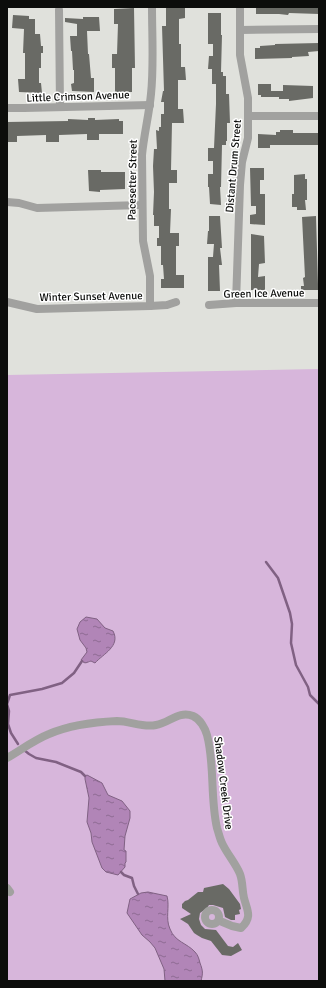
<svg xmlns="http://www.w3.org/2000/svg" width="326" height="988" font-family="Signika,sans-serif">
<defs>
<pattern id="water-ripples" width="26" height="14" patternUnits="userSpaceOnUse"><rect width="26" height="14" fill="#b185b7"/><path d="M2 4q2-2 4 0t4 0M15 11q2-2 4 0t4 0" fill="none" stroke="#8e6b93"/></pattern>
</defs>
<rect width="100%" height="100%" fill="#e0e1dc"/>
<path fill="#d7b6db" d="M319 369V981H7V375Z"/>
<g fill="url(#water-ripples)" stroke="#806183">
<path d="M86 617 97 619 105 628 113 631C121 646 103 654 95 663L91 661C87 662 85 665 81 660L87 652 86 648 80 640 77 629 80 622Z"/>
<path d="M87 775 102 783 108 795 122 801 130 811V818L125 836 124 850 126 851V862L125 863V867L118 875 106 872 102 868 92 842 91 833 87 822 89 798 85 779V776Z"/>
<path d="M148 892 167 896C170 907 165 918 170 929 175 942 187 943 195 952 198 955 199 959 200 963 203 971 203 973 201 981H165L164 969 155 948 150 942 142 935 127 913 130 899 141 893Z"/>
</g>
<g fill="none" stroke-linecap="round" stroke-linejoin="round">
<g stroke="#806183" stroke-width="2.5">
<path d="M266 562 278 578 290 613 292 624 291 643 296 665 308 687 310 695 319 704"/>
<path d="M18 744 11 733 8 724 9 711 7 704 10 695 42 689 62 683 74 673 82 661"/>
<path d="M24 750 29 754 36 758 56 762 81 772 85 776"/>
<path d="M121 872 124 875 132 878 134 886 138 894"/>
</g>
</g>
<g fill="#696a65">
<path d="M169 7H185V18L179 19V44H181V67H185L186 80H178V109H183L184 123H172L171 170H177V183H169V209H171L170 233H179V246H176V275H184V288H161V279H164L163 265H161V246H157V238H159V226H154V215H153L154 192 153 166 154 149H157L156 130 159 131V127H161V114H164V102H161L163 91H164L162 26H166V8Z"/>
<path d="M256 7H319V14L289 13 288 15 279 14H256Z"/>
<path d="M134 8 135 68H132V92H115V68H112V54H117L118 24H114V9Z"/>
<path d="M208 13H221V35H222L221 72H223V76H226V94H229L230 123H227V141H226V145H222L221 187H220L221 205 210 204 209 187H208V174H213V161H208V148H214L216 104V84H212V69H208L209 56H213V44H208Z"/>
<path d="M13 15 29 16V19H35V34H40L41 46H43V53H41V68H39V83H41L42 93 19 92 18 79H25V53H23L24 29 12 28Z"/>
<path d="M83 17H99L100 31H87L88 54H89L91 78H94V92L72 91 71 84 74 83V70H73L72 51H71L70 36H77V24L65 22V18L83 19Z"/>
<path d="M319 43V51L308 52 309 56 292 57V58L255 59V48H260V46L275 45V44Z"/>
<path d="M258 84H271V91H283V85L313 86V98L289 101V99H279V97H261V95H258Z"/>
<path d="M88 118H95V120L119 119V121H123V134H99V140H87V134L59 135V142H46V135L17 136V142H7V122L68 121V119L88 120Z"/>
<path d="M280 130H293V133H319V145H270V148H258V134L276 135V132H280Z"/>
<path d="M250 168H264V180H260V194H265V225L250 224V215L256 214V206H251Z"/>
<path d="M88 170H101V172H125V189L100 190V192L89 191Z"/>
<path d="M305 174V179H307V200H305L306 210H297V207H292V194H294V175Z"/>
<path d="M209 216H220L222 248H220L222 265H219L220 291H208V257H213L214 244H207L208 231H209Z"/>
<path d="M316 216 318 284H319V290H301V286H304L303 278 305 277 302 217Z"/>
<path d="M251 234 264 236 265 263 259 264 258 277 265 276V290H251Z"/>
<path d="M223 884 229 889 240 904 241 909 239 910 240 914 235 915V920H231L225 917 223 908 213 905H209L207 908 200 913 199 919 201 925 205 929 216 930 228 946 233 947 238 943 242 950 231 956 222 955 211 941 202 938 197 935 194 933 188 924 180 919 191 914 182 908V904L185 901 188 900 198 892H203L204 888Z"/>
</g>
<g fill="none" stroke-linecap="round" stroke-linejoin="round">
<g stroke="#a1a19f" stroke-width="8">
<path d="M59 10 60 107"/>
<path d="M240 30 319 29"/>
<path d="M7 108H24L150 105"/>
<path d="M248 116H319"/>
<path d="M7 202 19 203 37 208 142 205"/>
<path d="M7 302 37 309 150 306 167 305 176 302"/>
<path d="M236 303 240 185 242 162 248 138V98L240 55V7"/>
<path d="M209 305 236 303H319"/>
<path d="M150 306V276L143 241 142 155C144 134 149 115 151 94 154 65 152 36 152 7"/>
<path d="M7 758C21 750 34 740 49 734 70 725 95 722 117 721 130 721 143 728 156 725 169 723 179 710 193 716 200 719 205 728 207 735 215 765 210 798 217 828 219 834 220 840 223 845 228 855 236 864 240 874 243 882 242 890 244 898 247 910 253 917 241 928L232 926 220 921"/>
<path d="M7 888 10 892"/>
<circle cx="212" cy="917" r="7"/>
</g>
</g>
<g text-anchor="middle" stroke-width="3" stroke-linejoin="round" paint-order="stroke">
<g font-size="11" fill="#0c0d0b" stroke="#fff">
<text transform="translate(78 96) rotate(-2)" y="4">Little Crimson Avenue</text>
<text transform="translate(233 166) rotate(-85)" y="4">Distant Drum Street</text>
<text transform="translate(132 180) rotate(-89)" y="4">Pacesetter Street</text>
<text transform="translate(264 293) rotate(-1)" y="4">Green Ice Avenue</text>
<text transform="translate(91 296) rotate(-1)" y="4">Winter Sunset Avenue</text>
<text transform="translate(224 783) rotate(83)" y="4">Shadow Creek Drive</text>
</g>
</g>
<rect width="326" height="988" fill="none" stroke="#0c0d0b" stroke-width="16"/>
</svg>
